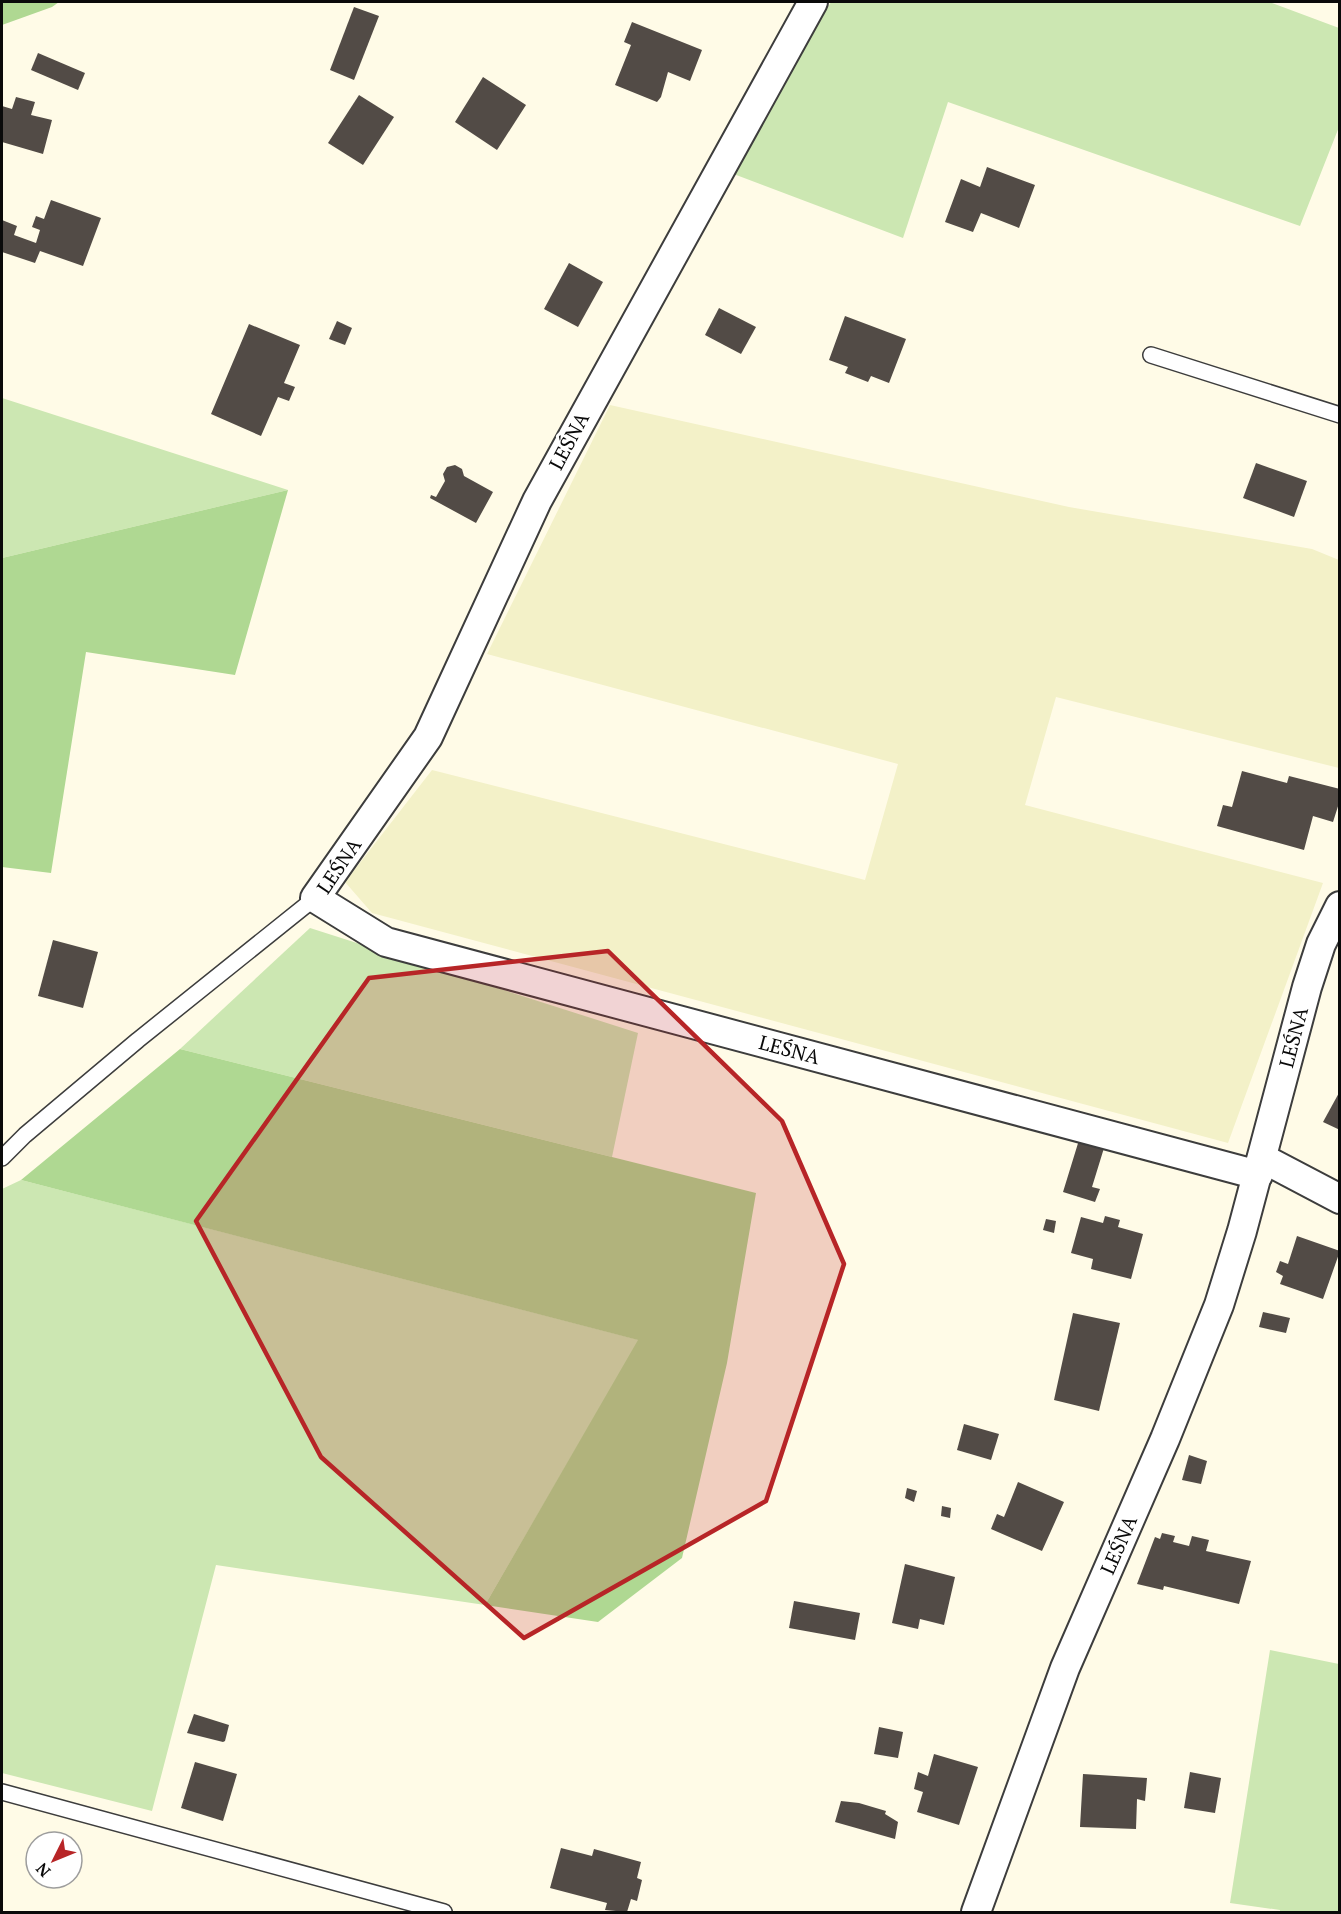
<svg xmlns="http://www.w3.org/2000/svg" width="1341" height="1914" font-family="'PT Serif',serif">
<rect width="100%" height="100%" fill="#fffbe7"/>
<path fill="#f3f1c8" d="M610 405 1069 507 1312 549 1339 560V768L1056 697 1025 805 1323 883 1228 1143 372 913 345 882 432 770 865 880 898 764 487 654Z"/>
<g fill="#cce7b2">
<path d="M831 2H1269L1339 28V127L1300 226 948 102 903 238 731 173Z"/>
<path d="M2 398 288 490 2 558Z"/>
<path d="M310 928 638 1033 612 1157 180 1049Z"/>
<path d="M21 1180 639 1340 485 1605 216 1565 152 1811 2 1773V1189Z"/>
<path d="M1270 1650 1339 1664V1912H1280V1910L1230 1903Z"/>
</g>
<g fill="#afd892">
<path d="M2 2H59L52 7 2 25Z"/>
<path d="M288 490 235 675 86 652 51 873 2 867V558Z"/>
<path d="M180 1049 756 1193 727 1363 682 1558 598 1622 485 1605 638 1340 21 1180Z"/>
</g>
<g fill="#524b46">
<path d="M354 7 379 16 354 80 330 70Z"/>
<path d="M632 22 702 50 690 81 668 72 661 97 657 102 615 85 631 45 624 42Z"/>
<path d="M38 53 85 73 78 90 31 70Z"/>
<path d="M483 77 526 105 497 150 455 122Z"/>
<path d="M359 95 394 117 363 165 328 143Z"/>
<path d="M16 97 35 102 31 115 52 120 43 154 2 142V106L12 109Z"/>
<path d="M987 167 1035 185 1019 228 981 213 973 232 945 222 961 179 980 187Z"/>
<path d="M51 200 101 218 83 266 40 251 35 263 2 252V220L17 226 14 235 36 243 40 230 32 227 36 216 44 219Z"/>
<path d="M569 263 603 282 578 327 544 309Z"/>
<path d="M719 308 756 327 741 354 705 335Z"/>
<path d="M845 316 906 339 889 383 871 376 868 382 845 373 848 367 829 360Z"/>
<path d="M337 321 352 328 345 345 329 339Z"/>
<path d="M249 324 300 345 284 383 295 387 289 401 278 397 261 436 211 414Z"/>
<path d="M1256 463 1307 481 1294 517 1243 498Z"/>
<path d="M455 465 462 469 464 476 493 492 476 523 430 498 431 495 436 497 445 481 443 474 447 467Z"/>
<path d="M1242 771 1287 783 1289 776 1340 789V800L1333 822 1313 816 1304 850 1217 826 1223 805 1232 807Z"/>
<path d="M53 940 98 952 83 1008 38 996Z"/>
<path d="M1340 1091V1130L1323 1122Z"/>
<path d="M1079 1140 1104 1148 1092 1187 1100 1189 1095 1202 1063 1192Z"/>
<path d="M1105 1216 1120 1220 1118 1227 1143 1234 1131 1279 1091 1269 1093 1259 1071 1253 1081 1217 1103 1223Z"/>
<path d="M1046 1219 1056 1221 1054 1233 1043 1230Z"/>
<path d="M1297 1236 1340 1251 1323 1299 1280 1284 1283 1276 1276 1272 1280 1261 1288 1264Z"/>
<path d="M1263 1312 1290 1318 1286 1333 1259 1327Z"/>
<path d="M1073 1313 1120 1323 1099 1411 1054 1400Z"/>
<path d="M964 1424 999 1434 991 1460 957 1450Z"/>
<path d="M1189 1455 1207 1461 1201 1484 1182 1480Z"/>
<path d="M1018 1482 1064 1502 1042 1551 991 1529 997 1514 1004 1517Z"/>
<path d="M907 1488 917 1491 914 1502 905 1498Z"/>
<path d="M942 1506 951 1508 950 1518 941 1516Z"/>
<path d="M1162 1533 1175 1536 1173 1542 1189 1546 1192 1536 1209 1540 1206 1551 1251 1561 1239 1604 1164 1586 1163 1590 1137 1584 1155 1537 1160 1539Z"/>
<path d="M905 1564 955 1577 944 1625 920 1619 918 1629 892 1623Z"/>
<path d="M794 1601 860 1613 855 1640 789 1628Z"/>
<path d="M194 1714 229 1725 225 1741 223 1742 187 1733Z"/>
<path d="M879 1727 903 1732 898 1758 874 1754Z"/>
<path d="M934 1754 978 1767 959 1825 917 1812 923 1792 914 1789 918 1772 928 1776Z"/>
<path d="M195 1762 237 1774 223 1821 181 1808Z"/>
<path d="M1190 1772 1221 1778 1215 1813 1184 1808Z"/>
<path d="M1083 1774 1147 1778 1145 1801 1137 1799 1136 1829 1080 1827Z"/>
<path d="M841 1801 859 1803 886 1811 885 1814 898 1822 895 1839 835 1822Z"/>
<path d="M561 1848 592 1856 594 1849 641 1862 637 1878 642 1880 637 1901 631 1899 627 1912 605 1910 607 1903 550 1888Z"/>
</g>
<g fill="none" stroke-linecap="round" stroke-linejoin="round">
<defs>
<g id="service">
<path d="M1151 355 1340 415"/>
<path d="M2 1158 25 1135 138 1040 315 898"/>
<path d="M2 1792 444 1912"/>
</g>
<g id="minor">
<path id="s1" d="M813 2 537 501 428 737 315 898 386 942 1258 1175"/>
<path d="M1262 1158 1340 1199"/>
<path id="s2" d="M976 1912 1065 1668 1165 1439 1219 1305 1242 1231 1307 987 1321 944 1340 906"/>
</g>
</defs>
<use href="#service" stroke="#3d3d3d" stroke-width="18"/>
<use href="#minor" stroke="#3d3d3d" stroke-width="32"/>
<use href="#service" stroke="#fff" stroke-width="15"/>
<use href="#minor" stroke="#fff" stroke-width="28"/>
</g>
<path fill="#b72527" fill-opacity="0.2" stroke="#b72527" stroke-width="4.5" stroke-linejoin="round" d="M608 951 782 1121 844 1264 766 1501 524 1638 321 1457 196 1221 369 978Z"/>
<g text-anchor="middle" stroke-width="6" stroke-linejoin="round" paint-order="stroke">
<g font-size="20" fill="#0a0a0a" stroke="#fff">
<text transform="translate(569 441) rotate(-62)" y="7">LEŚNA</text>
<text transform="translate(339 866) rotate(-56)" y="7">LEŚNA</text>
<text dy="7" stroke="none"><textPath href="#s2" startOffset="932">LEŚNA</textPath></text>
<text dy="7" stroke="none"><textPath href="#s1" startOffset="1528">LEŚNA</textPath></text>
<text dy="7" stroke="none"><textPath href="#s2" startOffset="394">LEŚNA</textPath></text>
</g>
</g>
<rect width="1341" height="1914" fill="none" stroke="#0a0a0a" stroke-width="6"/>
<g transform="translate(54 1860) rotate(227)"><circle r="28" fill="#ffffff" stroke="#9d9d9d" stroke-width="1.5"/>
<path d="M0-4.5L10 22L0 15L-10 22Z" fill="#b72527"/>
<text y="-9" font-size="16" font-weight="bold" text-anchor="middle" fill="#0a0a0a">N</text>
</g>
</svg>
